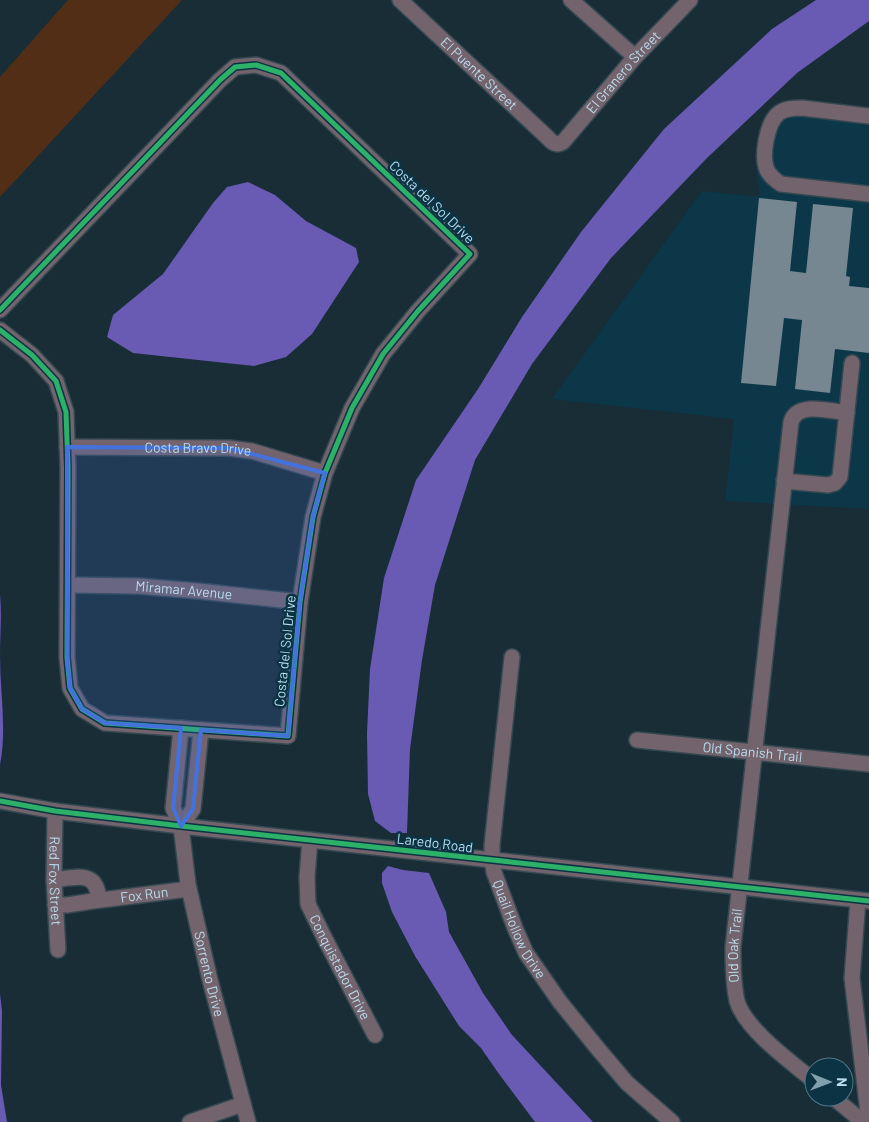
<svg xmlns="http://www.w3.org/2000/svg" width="869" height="1122" font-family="Barlow,sans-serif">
<rect width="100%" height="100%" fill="#182d36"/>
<path fill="#0b3748" d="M775 107 869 110V509L725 501 734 419 552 399 702 191 760 197 755 159 761 125 764 117Z"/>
<path fill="#532e16" d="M68 0H182L0 197V77Z"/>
<g fill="#695ab4">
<path d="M816 0H869V21L797 73 707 158 611 258 532 364 475 460 435 585 422 660 410 749 407 833H391L375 821 368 794 367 733 370 669 384 578 416 480 478 389 522 317 581 232 664 129 772 29Z"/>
<path d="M248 182 275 195 306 221 356 248 359 262 312 334 286 357 254 366 133 353 107 337 113 315 163 274 213 203 227 187Z"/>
<path d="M0 594C2 615 0 635 0 656 0 693 7 729 0 765Z"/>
<path d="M388 866 403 870 429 873 446 912 449 932 483 993 512 1035 593 1122H535L499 1074 481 1048 459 1026 415 956 392 912 382 883V873Z"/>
<path d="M0 994 2 1011 1 1085 7 1122H0Z"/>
</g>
<path fill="#768792" d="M759 198 797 202 790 271 806 273 813 204 853 208 846 276 850 277 849 286 869 288V353L835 349 830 393 795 389 802 320 784 318 776 386 741 383Z"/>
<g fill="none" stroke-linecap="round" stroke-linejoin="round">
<defs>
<g id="minor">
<path id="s1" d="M400 0 546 136C551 141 555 147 563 142L635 57 690 0"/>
<path d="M571 0 635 57"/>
<path d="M869 116 802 108C794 108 786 108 779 113 767 122 761 156 767 170 770 176 775 180 781 184L869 194"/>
<path d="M0 310 220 80 235 67 256 65 281 73 470 254 418 311 383 354 352 408 325 473 313 517 300 602 288 736 105 723 82 709 70 688 67 657 68 468 66 412 56 381 32 355 0 330"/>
<path id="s2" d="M67 447 229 448 252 451 325 473"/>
<path d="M784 481 828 485 835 483 840 477 852 363"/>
<path id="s3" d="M68 585 138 586 198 591 300 602"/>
<path id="s4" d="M512 657 492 845V861L494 872 515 928 526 953 560 1002 599 1050 627 1083 672 1122"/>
<path id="s5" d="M181 728 173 808 181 826 188 884 210 980 248 1122"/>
<path id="s6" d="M637 740 869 764"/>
<path d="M0 801 55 811 181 826 869 901"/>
<path id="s7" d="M55 811 54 880 58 950"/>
<path d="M181 826 193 809 201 730"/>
<path id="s8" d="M310 840 307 877 308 904 324 937 375 1035"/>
<path d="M54 880C77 877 97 870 99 900"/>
<path d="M858 900 852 978 869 1121"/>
<path id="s9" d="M55 905H67L93 901 189 889"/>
<path id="s10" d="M814 1081C791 1062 745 1029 737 1001 733 983 733 965 733 947L791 422C797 401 831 411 847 413"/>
<path d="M833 1097 863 1122"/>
<path d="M190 1122 243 1104"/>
</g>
</defs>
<use href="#minor" stroke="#344851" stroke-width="18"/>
<use href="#minor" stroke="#72636d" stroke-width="15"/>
<defs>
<g id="cycleway">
<path d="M0 310 220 80 235 67 256 65 281 73 470 254 418 311 383 354 352 408 325 473 313 517 300 602 288 736 105 723 82 709 70 688 67 657 68 468 66 412 56 381 32 355 0 330"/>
<path d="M0 801 55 811 181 826 869 901"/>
</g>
</defs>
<use href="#cycleway" stroke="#0b3343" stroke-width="8"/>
<use href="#cycleway" stroke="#2db169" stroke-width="5"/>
</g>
<path fill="#4472dd" fill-opacity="0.2" stroke="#4472dd" stroke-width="4" stroke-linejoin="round" d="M67 447 229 448 325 473 313 517 300 602 288 736 201 730 193 809 181 826 173 808 181 728 105 723 82 709 70 688 67 657Z"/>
<g text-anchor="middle" stroke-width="5" stroke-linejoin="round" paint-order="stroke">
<g font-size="14" fill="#badced" stroke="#0b3343">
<text dy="5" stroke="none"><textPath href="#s1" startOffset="312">El Granero Street</textPath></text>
<text dy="5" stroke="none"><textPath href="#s1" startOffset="108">El Puente Street</textPath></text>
<text transform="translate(432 202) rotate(44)" y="5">Costa del Sol Drive</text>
<text dy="5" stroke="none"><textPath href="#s2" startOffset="131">Costa Bravo Drive</textPath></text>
<text dy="5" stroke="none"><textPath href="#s3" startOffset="116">Miramar Avenue</textPath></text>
<text transform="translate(285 651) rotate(-84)" y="5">Costa del Sol Drive</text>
<text dy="5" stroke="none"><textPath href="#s6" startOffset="116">Old Spanish Trail</textPath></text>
<text transform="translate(435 843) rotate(7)" y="5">Laredo Road</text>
<text dy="5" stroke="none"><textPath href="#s7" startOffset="70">Red Fox Street</textPath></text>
<text dy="5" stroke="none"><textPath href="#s9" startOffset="90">Fox Run</textPath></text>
<text dy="5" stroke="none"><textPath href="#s4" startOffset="279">Quail Hollow Drive</textPath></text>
<text dy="5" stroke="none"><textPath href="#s10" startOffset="168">Old Oak Trail</textPath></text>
<text dy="5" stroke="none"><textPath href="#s8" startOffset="135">Conquistador Drive</textPath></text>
<text dy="5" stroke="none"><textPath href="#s5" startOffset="251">Sorrento Drive</textPath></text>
</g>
</g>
<g transform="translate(829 1082) rotate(91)"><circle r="24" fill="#0b3343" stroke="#517787"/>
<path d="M0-4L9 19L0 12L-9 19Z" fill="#819fad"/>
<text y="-8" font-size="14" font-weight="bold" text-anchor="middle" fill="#badced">N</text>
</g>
</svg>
